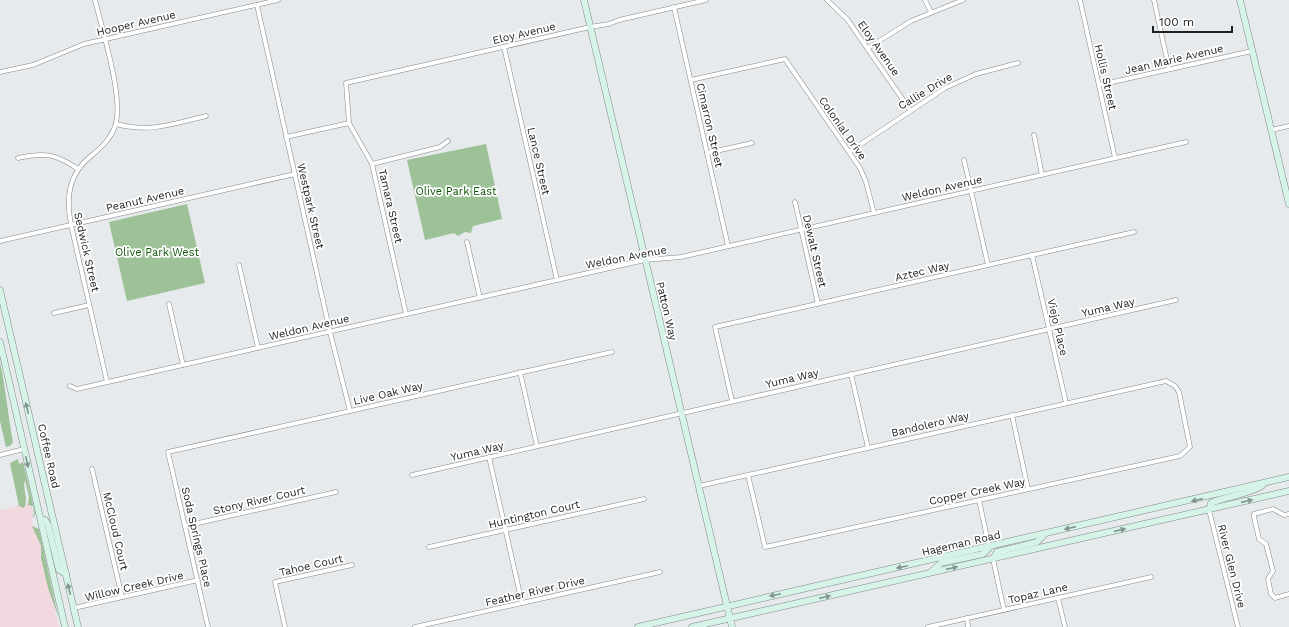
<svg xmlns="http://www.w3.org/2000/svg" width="1289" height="627" font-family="'Work Sans',sans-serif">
<rect width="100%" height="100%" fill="#e6eaed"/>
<path fill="#f2d8df" d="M31 503 33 512 31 515 34 528 37 530 59 627H0V510Z"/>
<g fill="#9dc298">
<path d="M486 144 502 219 473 226 471 233 465 232 458 236 454 233 425 240 407 160Z"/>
<path d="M187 204 205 283 127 301 109 222Z"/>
<path d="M0 362C6 390 8 415 13 442L10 446 6 447 0 421Z"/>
<path d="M18 459 19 464 23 462 35 512V515L31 518 34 514 33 506 28 505 29 497 25 480C22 488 29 499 24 508L19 506 11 468 10 463Z"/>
<path d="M32 526 39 529 58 616 48 588 41 558V546Z"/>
</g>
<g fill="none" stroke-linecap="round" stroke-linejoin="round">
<defs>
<g id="street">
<path d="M95 0C102 29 123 96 116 123 112 138 102 147 91 156 68 174 66 198 71 225L107 382"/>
<path d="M827 0 847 19 910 110"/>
<path d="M925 0 931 12"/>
<path d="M1080 0 1115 158"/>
<path d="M1154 0 1169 69"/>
<path d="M257 5 330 332 350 411"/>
<path d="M674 7 728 246"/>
<path d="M504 47 557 280"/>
<path d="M868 48 911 21 963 0"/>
<path d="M0 72 33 65 84 44 278 0"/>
<path d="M691 80 785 59 860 168 866 182 874 213"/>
<path d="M1099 85 1252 51"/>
<path d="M116 124C149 133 173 124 206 116"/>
<path d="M1271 130 1289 126"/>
<path d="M1034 135 1042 175"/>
<path d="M286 137 349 123"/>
<path d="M849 152 945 88 976 74 1018 63"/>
<path d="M707 153 752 143"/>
<path d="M18 158C45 152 56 154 78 169"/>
<path d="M964 160 988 265"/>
<path d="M372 164 440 147 448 141"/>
<path d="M795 202 818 304"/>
<path d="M0 241 295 174"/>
<path d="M467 242 480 298"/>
<path d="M1032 255 1066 403"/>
<path d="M239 265 258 348"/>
<path d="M169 304 183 365"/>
<path d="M54 313 89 305"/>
<path d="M406 314 372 164 349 123 346 83 590 27 609 24 619 20 706 0"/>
<path d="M520 372 537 446"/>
<path d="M851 374 868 448"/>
<path d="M70 386 77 389 645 260 681 257 1186 142"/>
<path d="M732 401 715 327 1134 232"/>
<path d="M1012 415 1028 489"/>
<path d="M0 455 24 449"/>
<path d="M489 457 522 603"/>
<path d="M92 469 122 597"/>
<path d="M412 475 1176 300"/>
<path d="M699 486 1166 381 1175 386 1179 392 1190 447 1180 456 765 547 748 475"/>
<path d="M979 500 989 547"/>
<path d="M1209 510 1238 627"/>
<path d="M1289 514 1284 515 1273 509 1254 514V517L1259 539 1266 544 1273 571 1268 579 1271 594 1275 598 1289 594"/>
<path d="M185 526 336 492"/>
<path d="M429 547 644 499"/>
<path d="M993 559 1004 610"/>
<path d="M1058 598 1065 627"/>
<path d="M74 608 198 580"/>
<path d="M967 618 968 627"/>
<path d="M208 627 168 452 612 352"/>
<path d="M285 627 275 582 352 565"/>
<path d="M415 627 660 572"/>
<path d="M928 627 1151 577"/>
</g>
<g id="secondary">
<path d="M584 0 732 627"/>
<path d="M1240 0 1289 204"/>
<path d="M0 290 78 627"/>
<path d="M0 342 65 627"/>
<path d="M1209 510 1211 503C1228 496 1246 495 1262 486"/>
<path d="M41 519 45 520 48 525 59 570 66 574"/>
<path d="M993 559 997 552 1037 542 1044 535"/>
<path d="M931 572 941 563 983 554 990 547"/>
<path d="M638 627 1289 477"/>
<path d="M692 627 1289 491"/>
</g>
</defs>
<use href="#street" stroke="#828688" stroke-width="5"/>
<use href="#secondary" stroke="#828688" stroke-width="7"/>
<use href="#street" stroke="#fff" stroke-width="4"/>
<use href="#secondary" stroke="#d6f3e8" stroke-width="6"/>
</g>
<defs><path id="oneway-solid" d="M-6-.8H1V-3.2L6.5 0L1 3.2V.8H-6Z"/></defs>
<g fill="#83948e">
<use href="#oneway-solid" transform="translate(27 408) rotate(-103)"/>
<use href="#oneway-solid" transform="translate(27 462) rotate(77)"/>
<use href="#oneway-solid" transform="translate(1197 500) rotate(167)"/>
<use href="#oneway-solid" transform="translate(1247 501) rotate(-13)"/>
<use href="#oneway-solid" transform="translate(1070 528) rotate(167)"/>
<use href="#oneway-solid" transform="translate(1120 530) rotate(-13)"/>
<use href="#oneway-solid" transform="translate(902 567) rotate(168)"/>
<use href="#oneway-solid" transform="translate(952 568) rotate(-13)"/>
<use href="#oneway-solid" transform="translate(69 589) rotate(-103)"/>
<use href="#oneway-solid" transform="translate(775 595) rotate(168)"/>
<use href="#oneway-solid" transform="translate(825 597) rotate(-13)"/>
</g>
<g text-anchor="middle" stroke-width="3.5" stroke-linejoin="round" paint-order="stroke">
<g font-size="11" fill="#1e1f20" stroke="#fff">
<text transform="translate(136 23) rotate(-13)" y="4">Hooper Avenue</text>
<text transform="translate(524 33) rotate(-13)" y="4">Eloy Avenue</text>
<text transform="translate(879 48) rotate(55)" y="4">Eloy Avenue</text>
<text transform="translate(1174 59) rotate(-13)" y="4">Jean Marie Avenue</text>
<text transform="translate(1106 77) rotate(77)" y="4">Hollis Street</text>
<text transform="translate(925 91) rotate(-31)" y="4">Callie Drive</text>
<text transform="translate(710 125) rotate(77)" y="4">Cimarron Street</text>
<text transform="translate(843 128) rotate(55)" y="4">Colonial Drive</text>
<text transform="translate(539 161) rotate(77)" y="4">Lance Street</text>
<text transform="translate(942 188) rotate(-13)" y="4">Weldon Avenue</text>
<text transform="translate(145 199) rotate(-13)" y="4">Peanut Avenue</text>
<text transform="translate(311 206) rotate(77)" y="4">Westpark Street</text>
<text transform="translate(391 206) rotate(77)" y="4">Tamara Street</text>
<text transform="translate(815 251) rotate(77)" y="4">Dewalt Street</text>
<text transform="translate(87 252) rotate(77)" y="4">Sedwick Street</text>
<text transform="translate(626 257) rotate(-11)" y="4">Weldon Avenue</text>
<text transform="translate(922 271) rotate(-13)" y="4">Aztec Way</text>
<text transform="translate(1108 307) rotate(-13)" y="4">Yuma Way</text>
<text transform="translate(667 311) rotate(77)" y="4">Patton Way</text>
<text transform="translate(309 327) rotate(-13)" y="4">Weldon Avenue</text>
<text transform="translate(1058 327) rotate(77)" y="4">Viejo Place</text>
<text transform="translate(792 378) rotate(-13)" y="4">Yuma Way</text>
<text transform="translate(388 393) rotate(-13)" y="4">Live Oak Way</text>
<text transform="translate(930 424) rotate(-13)" y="4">Bandolero Way</text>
<text transform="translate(477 451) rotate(-13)" y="4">Yuma Way</text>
<text transform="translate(49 456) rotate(77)" y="4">Coffee Road</text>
<text transform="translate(977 491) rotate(-12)" y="4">Copper Creek Way</text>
<text transform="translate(259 500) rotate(-13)" y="4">Stony River Court</text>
<text transform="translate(534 514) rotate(-13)" y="4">Huntington Court</text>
<text transform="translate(116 531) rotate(77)" y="4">McCloud Court</text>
<text transform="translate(197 537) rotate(77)" y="4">Soda Springs Place</text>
<text transform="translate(961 543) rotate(-13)" y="4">Hageman Road</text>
<text transform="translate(311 565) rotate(-13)" y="4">Tahoe Court</text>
<text transform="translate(1232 566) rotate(76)" y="4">River Glen Drive</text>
<text transform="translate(134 586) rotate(-13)" y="4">Willow Creek Drive</text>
<text transform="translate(535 591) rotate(-13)" y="4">Feather River Drive</text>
<text transform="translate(1038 593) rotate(-13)" y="4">Topaz Lane</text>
</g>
<g font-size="11" fill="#11550a" stroke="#fff">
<text x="456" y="195">Olive Park East</text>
<text x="157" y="256">Olive Park West</text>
</g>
</g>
<path d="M1153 26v6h79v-6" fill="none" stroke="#1e1f20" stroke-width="2"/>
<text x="1159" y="26" font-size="12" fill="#1e1f20" stroke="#ffffff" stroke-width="3" paint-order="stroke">100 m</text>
</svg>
